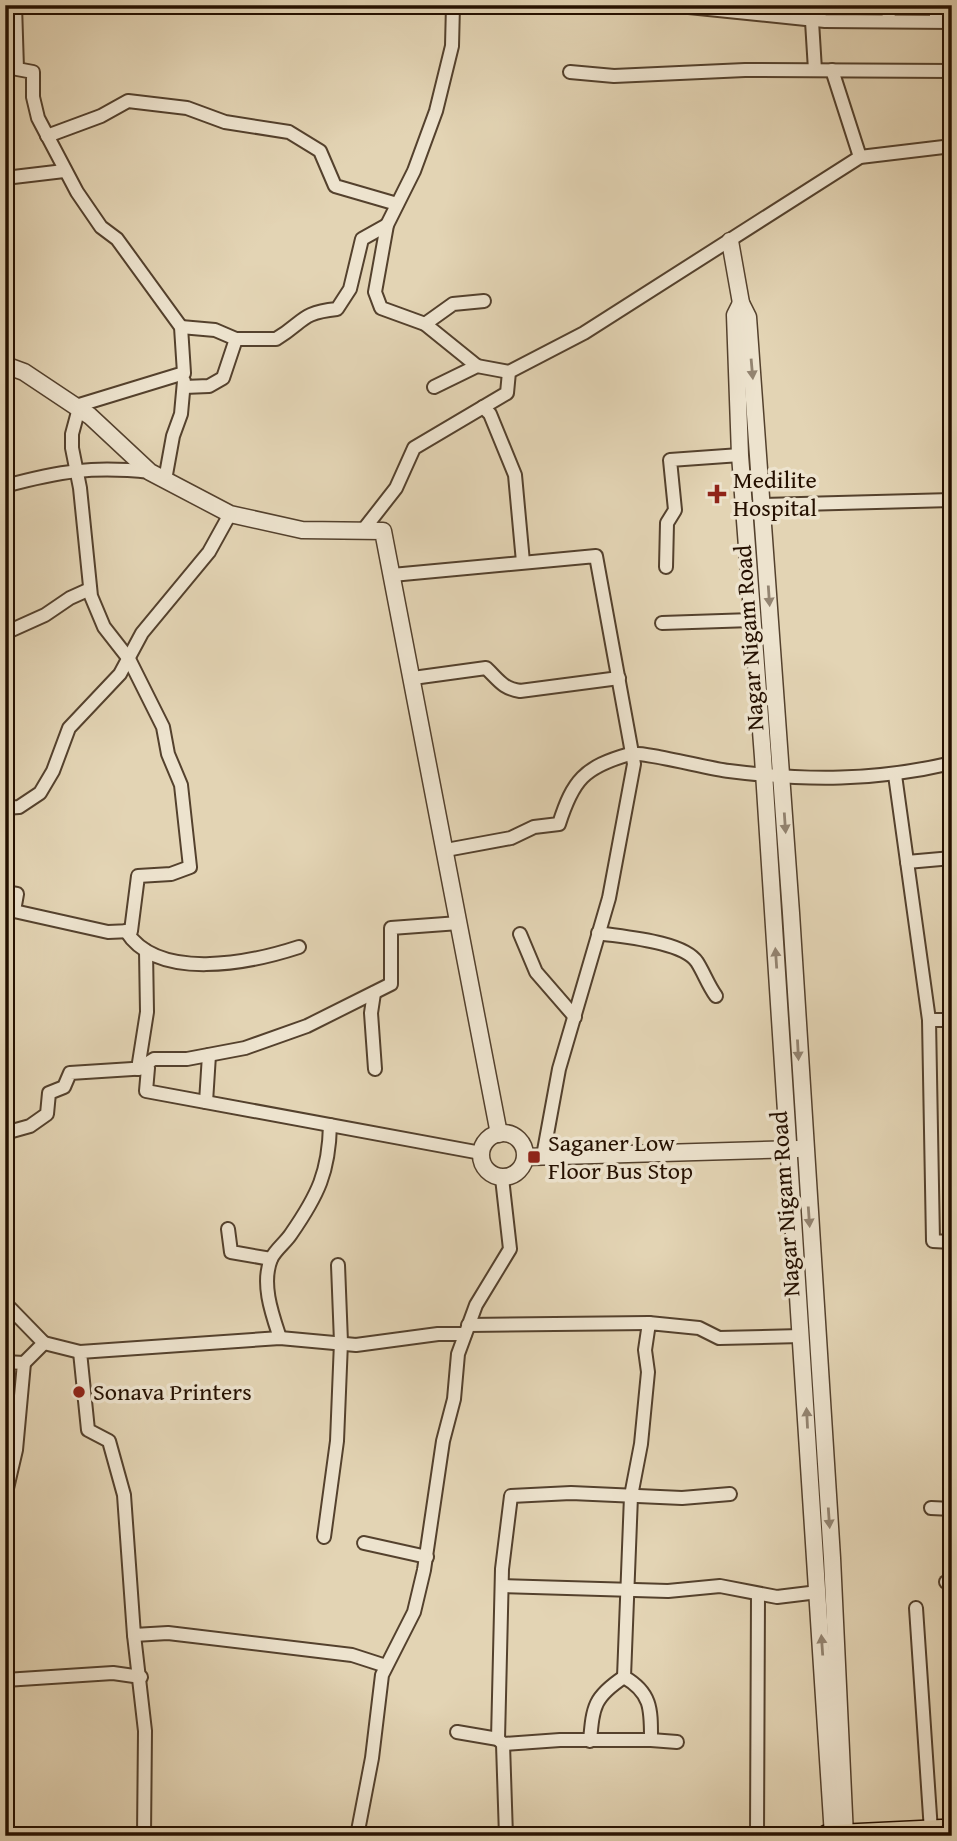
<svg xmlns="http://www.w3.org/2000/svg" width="957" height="1841" font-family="'Gentium Book Plus',serif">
<rect width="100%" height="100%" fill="#e3d4b4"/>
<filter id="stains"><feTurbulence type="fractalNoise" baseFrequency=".00286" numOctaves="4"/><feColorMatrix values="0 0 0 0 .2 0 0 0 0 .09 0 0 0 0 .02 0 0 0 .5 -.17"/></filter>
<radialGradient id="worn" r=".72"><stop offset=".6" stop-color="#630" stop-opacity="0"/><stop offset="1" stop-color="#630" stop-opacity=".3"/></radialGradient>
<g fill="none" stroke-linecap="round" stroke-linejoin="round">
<defs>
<g id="minor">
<path d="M15 5 17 69 33 72V97L38 118 77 192 101 227 117 239 181 327 184 373 76 406"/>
<path d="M453 5 452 46 436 111 414 171 387 225 375 292 381 308 425 324 477 366"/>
<path d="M669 5 825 21 952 22"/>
<path d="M811 5 815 70"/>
<path d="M888 5 889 21"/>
<path d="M936 5V21"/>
<path d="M832 70 860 157"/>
<path d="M570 72 614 76 745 70 952 71"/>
<path d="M47 136 101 116 128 101 187 108 225 122 289 132 320 151 335 186 397 204"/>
<path d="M5 178 64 171"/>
<path d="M425 324 453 304 484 301"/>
<path d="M181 327 215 330 236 339"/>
<path d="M184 387 209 386 223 378 236 339H276C305 322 299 313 337 309L350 289 362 239 387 225"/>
<path d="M434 387 477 366 509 372"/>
<path d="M483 407 490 414 515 475 523 562"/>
<path d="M165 480 173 436 181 414 184 381"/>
<path d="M5 486C60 471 93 466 150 472"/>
<path d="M763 505 952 500"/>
<path d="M364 529 396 488 414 448 507 393 509 372 584 333 860 157 952 146"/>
<path d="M666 567 667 523 675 510 670 460 740 455"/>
<path d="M392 575 596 556 634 764 609 898 559 1069 543 1156"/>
<path d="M662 623 752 620"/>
<path d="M5 633 45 615 70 598 90 589"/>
<path d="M413 678 486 668C499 680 502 688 520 691L619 678"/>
<path d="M895 775 929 1020 933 1241 952 1242"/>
<path d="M5 808 19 807 40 793 53 771 69 728 120 674 142 633 209 552 230 514"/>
<path d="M446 850 511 838 534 827 559 824C573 780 584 767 630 754 643 751 709 769 729 771 806 781 876 781 952 763"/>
<path d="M907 862 952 858"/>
<path d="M5 892 17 894 14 911 108 932 131 931 138 876 171 874 190 867 181 785 168 754 163 727 129 659 104 627 91 596 80 488 72 448V434L79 408"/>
<path d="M126 931C158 982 250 963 299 947"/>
<path d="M598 933C622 937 683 941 697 962 704 973 708 985 716 996"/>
<path d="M520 934 536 972 575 1017"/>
<path d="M374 993 371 1013 375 1069"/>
<path d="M929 1020H952"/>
<path d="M138 1069 154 1059H187L245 1048 307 1026 391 984V928L459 923"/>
<path d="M138 1069 147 1012 146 951"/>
<path d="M206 1102 209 1055"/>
<path d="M5 1133 30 1126 47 1114 49 1093 64 1087 70 1073 148 1068 146 1091 481 1153"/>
<path d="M228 1229 231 1252 271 1259"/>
<path d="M5 1303 44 1343 24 1363"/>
<path d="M468 1325 649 1323"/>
<path d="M280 1338C272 1314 261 1284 271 1259 275 1250 286 1242 291 1234 318 1195 329 1172 330 1125"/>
<path d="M44 1343 80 1352"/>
<path d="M5 1362 24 1363 16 1450 5 1497"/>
<path d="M931 1508 952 1509"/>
<path d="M324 1537 337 1441 341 1342 338 1265"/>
<path d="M364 1543 427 1557"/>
<path d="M946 1582H952"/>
<path d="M502 1586 668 1591 720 1586 777 1597 818 1592"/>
<path d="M916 1608 931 1831"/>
<path d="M134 1635 145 1731 144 1836"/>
<path d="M386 1666 352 1655 168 1633 134 1635 124 1495 109 1441 88 1430 80 1352 280 1338 356 1345 438 1334H465"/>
<path d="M5 1680 113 1673 141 1677"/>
<path d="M457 1732 498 1739"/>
<path d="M651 1740 677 1742"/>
<path d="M590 1741C593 1706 594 1697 624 1677"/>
<path d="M503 1744 560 1740H651C651 1710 652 1693 624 1677L631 1496 641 1444 648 1372 645 1350 649 1323 699 1328 719 1338 801 1336"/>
<path d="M357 1836 372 1758 382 1675 414 1612 424 1570 443 1441 454 1399 458 1354 476 1305 510 1249 502 1178"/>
<path d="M506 1836 503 1744 498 1739 502 1569 511 1496 571 1493 682 1498 730 1494"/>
<path d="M757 1836 758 1594"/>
</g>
<g id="tertiary">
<path d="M730 241 741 303 748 317 791 913 832 1558 845 1836"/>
<path d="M741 303 735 315 740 455 763 757 833 1836"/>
<path d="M5 365 24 372 90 416 150 472 230 514 302 530 383 531 499 1134"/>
<circle cx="503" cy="1155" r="22"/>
<path d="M526 1157 798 1149"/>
</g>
<path id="trunk" d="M827 1836 952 1830"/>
</defs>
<use href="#minor" stroke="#54412d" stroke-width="16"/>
<use href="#tertiary" stroke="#54412d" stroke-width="19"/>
<use href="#trunk" stroke="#251000" stroke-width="24"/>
<use href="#minor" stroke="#ede3ce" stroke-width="12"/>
<use href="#tertiary" stroke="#ede3ce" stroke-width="16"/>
<use href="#trunk" stroke="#e3d4b4" stroke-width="21"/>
</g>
<defs><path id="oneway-solid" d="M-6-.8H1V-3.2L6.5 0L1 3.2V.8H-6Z" transform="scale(1.75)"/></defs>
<g fill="#938471">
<use href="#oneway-solid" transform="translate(752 369) rotate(85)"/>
<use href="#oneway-solid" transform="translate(769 596) rotate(86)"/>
<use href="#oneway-solid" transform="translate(785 823) rotate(86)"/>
<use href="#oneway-solid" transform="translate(776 958) rotate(-94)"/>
<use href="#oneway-solid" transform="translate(798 1050) rotate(87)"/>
<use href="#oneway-solid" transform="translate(809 1217) rotate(86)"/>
<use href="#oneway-solid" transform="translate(807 1418) rotate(-93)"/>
<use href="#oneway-solid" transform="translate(829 1518) rotate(86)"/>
<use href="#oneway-solid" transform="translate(822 1645) rotate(-94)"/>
</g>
<g fill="#8f2418" stroke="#ede3ce" stroke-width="2.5">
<path d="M713.5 483.5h7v7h7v7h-7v7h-7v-7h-7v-7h7z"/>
<rect x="527" y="1150" width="14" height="14" rx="3.5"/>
<circle cx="79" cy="1392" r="7"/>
</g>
<g text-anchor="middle" stroke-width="7" stroke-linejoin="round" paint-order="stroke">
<g font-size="24" fill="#251000" stroke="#ede3ce" text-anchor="start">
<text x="733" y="488">Medilite<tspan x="733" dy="28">Hospital</tspan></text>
<text x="548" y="1151">Saganer Low<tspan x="548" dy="28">Floor Bus Stop</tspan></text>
<text x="93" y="1400">Sonava Printers</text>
</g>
<g font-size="24" fill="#251000" stroke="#ede3ce">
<text transform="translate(749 638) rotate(-94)" y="8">Nagar Nigam Road</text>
<text transform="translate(785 1204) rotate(-94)" y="8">Nagar Nigam Road</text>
</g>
</g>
<rect width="957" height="1841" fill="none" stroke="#e3d4b4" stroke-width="28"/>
<rect x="7" y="7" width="943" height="1827" fill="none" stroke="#251000" stroke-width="3.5"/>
<rect x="14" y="14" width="929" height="1813" fill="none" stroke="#251000" stroke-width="2"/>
<rect width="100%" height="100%" filter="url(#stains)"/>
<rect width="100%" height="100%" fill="url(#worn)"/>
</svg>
